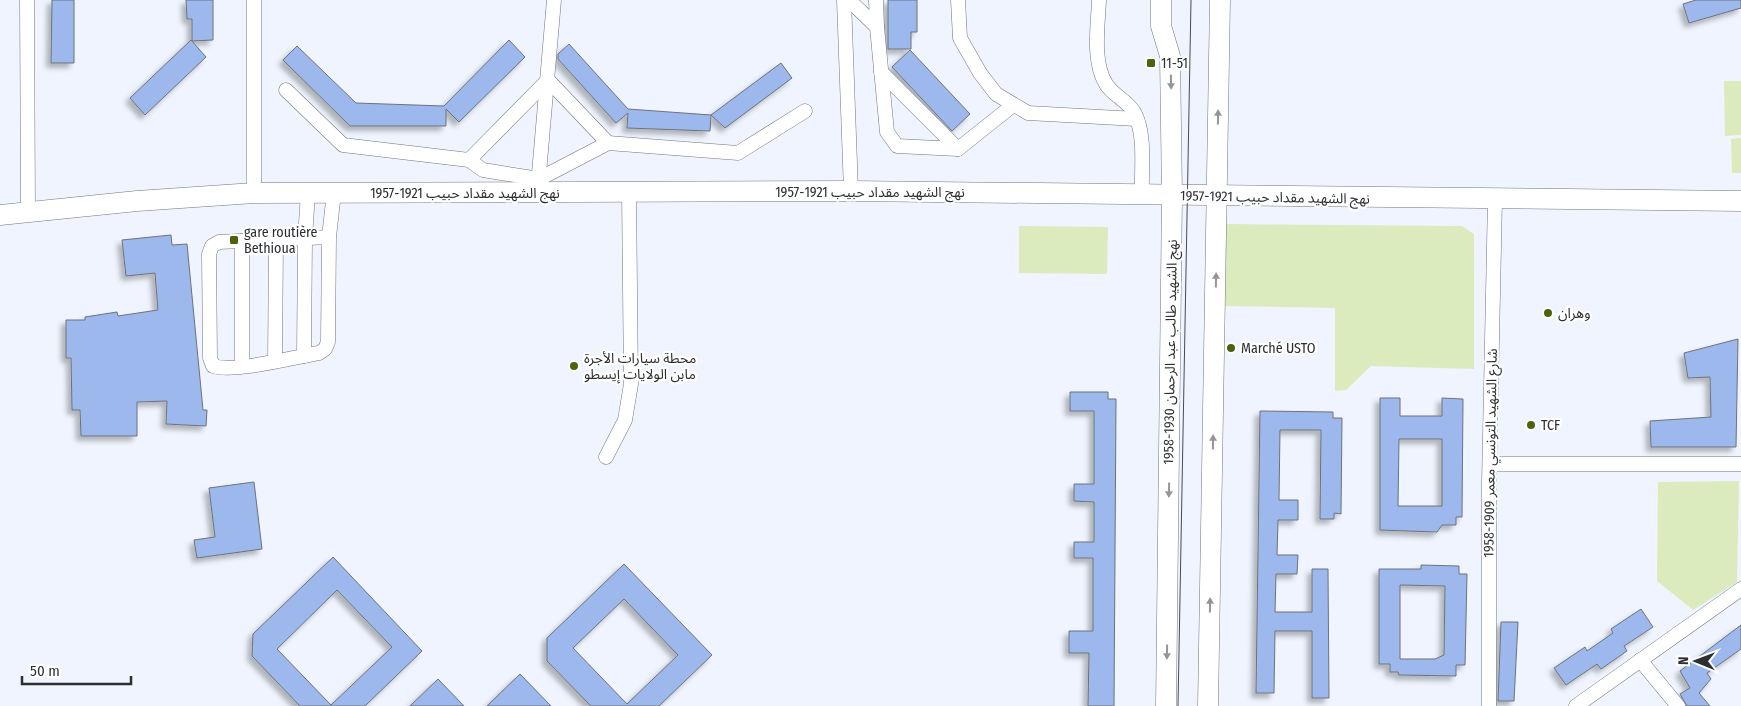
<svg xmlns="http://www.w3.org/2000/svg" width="1741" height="706" font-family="'Fira Sans Condensed','Noto Sans Arabic',sans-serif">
<defs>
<filter id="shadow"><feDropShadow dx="-4.5" dy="4.5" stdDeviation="2.5" flood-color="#0004"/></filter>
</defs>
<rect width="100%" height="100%" fill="#eff4fe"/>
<g fill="#dbebbe">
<path d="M1724 81H1741V135L1725 136Z"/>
<path d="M1741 138V173H1732L1731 139Z"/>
<path d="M1225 224 1462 226 1474 234V369L1371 366 1346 390 1335 391V308L1224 306Z"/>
<path d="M1019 226 1108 227 1107 274 1019 273Z"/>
<path d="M1739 481 1737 582 1693 610 1657 581 1658 482Z"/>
</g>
<g fill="#9db8ed" stroke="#6d727a" fill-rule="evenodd" filter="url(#shadow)">
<path d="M52 0H74V63H51Z"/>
<path d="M186 0H213V40L192 41V19H187Z"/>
<path d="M888 0H917V32H911V49H888Z"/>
<path d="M1696 0H1741V8L1689 23 1683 4Z"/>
<path d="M191 40 206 57 145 115 130 98Z"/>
<path d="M509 40 525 57 459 122 446 109V126H350L283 60 297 46 356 103 444 106Z"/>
<path d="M569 44 628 109 711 115 781 63 792 78 725 128 711 115 710 131 627 128 628 113 616 123 558 59V54Z"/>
<path d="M910 50 970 114 952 131 892 67Z"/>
<path d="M171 235 172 245 187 244 203 410H207L206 426 166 424 167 401 137 402V436H81L80 410H72L71 358H66V320H85V317L117 312 118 316 158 310 155 273 126 276 122 240Z"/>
<path d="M1738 339 1736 447H1651L1650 421 1711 417 1710 377 1688 378 1684 353Z"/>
<path d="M1070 392H1108V399H1116L1114 706H1088L1089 653H1069V631H1093V558H1074V542H1094V502L1074 501V484H1094V411H1070Z"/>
<path d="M1380 398H1400V416H1442V398L1463 399 1462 517H1456V525H1442L1437 532 1380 530ZM1399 439H1442V506H1398Z"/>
<path d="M1260 411 1333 412V418H1342L1341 514 1334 513V519H1320L1321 430H1280L1279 500H1298V520H1278L1277 555H1298L1297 574H1276L1275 612H1312V569H1328L1329 698H1312V631H1275L1274 693H1256Z"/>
<path d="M254 482 262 549 197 558 194 540 215 537 209 488Z"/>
<path d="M333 557 422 651 365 706H300L252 656 253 634ZM337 590 392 647 331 705 277 649Z"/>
<path d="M624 564 712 655 659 706H591L547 661V638ZM624 599 678 655 627 704 573 648Z"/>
<path d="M1421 565 1459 566V574H1467L1465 665H1456V676L1399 675 1398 672H1390V664H1379V569H1421ZM1400 585 1445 586 1444 655 1435 659H1400Z"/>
<path d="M1641 609 1653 627 1624 646 1627 651 1601 669 1597 664 1566 685 1554 668 1585 647 1587 651 1613 633 1611 629Z"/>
<path d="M1501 622H1518L1514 701H1498Z"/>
<path d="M1741 625V649L1707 673 1711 679 1699 693 1710 706H1687L1680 694 1690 688 1680 671Z"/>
<path d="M520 674 551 706H487Z"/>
<path d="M438 679 464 706H410Z"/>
</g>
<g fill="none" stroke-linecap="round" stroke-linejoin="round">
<defs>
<g id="street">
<path d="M27 0 28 212"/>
<path d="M254 0V193"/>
<path d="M844 0 851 191"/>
<path d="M849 0 877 27 887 132 897 146 958 149 1012 106"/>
<path d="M876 0 877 27"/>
<path d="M958 0 960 38 980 73 996 94 1028 113 1137 119"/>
<path d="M1099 0C1098 26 1092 61 1106 84 1113 96 1129 101 1135 114 1146 137 1141 170 1142 195"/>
<path d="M881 72 958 149"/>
<path d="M286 90 343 145 469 160 548 80 608 143"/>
<path d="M469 160 483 170 539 179 608 143 738 153 805 111"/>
<path d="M538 185 554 0"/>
<path d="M329 237 219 242 212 246 209 254 210 358 213 366C234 373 295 357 319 353L325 349 328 342 329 237 334 192"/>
<path d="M304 356 305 238 308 193"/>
<path d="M275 361 276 240"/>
<path d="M242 366V241"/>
<path d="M606 457 625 420 631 384 629 192"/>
<path d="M1490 464H1741"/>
<path d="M1640 660 1678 706"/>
<path d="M1489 706V483L1495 199"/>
<path d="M1576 706 1741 589"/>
</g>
<g id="secondary">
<path d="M1161 0V26L1170 56 1172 196 1166 706"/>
<path d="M0 215 137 201 254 193 851 191 1741 201"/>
<path d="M1208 706 1220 0"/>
</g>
</defs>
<use href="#street" stroke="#71767e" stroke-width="15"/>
<use href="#secondary" stroke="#71767e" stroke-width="21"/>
<use href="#street" stroke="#fff" stroke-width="14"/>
<use href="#secondary" stroke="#fff" stroke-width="20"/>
<path stroke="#494b50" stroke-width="1" d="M1178 706 1191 0"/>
</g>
<defs><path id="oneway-solid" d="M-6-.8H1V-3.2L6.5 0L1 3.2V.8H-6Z" transform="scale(1.25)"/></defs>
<g fill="#969698">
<use href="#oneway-solid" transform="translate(1171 82) rotate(89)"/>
<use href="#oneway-solid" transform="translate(1218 117) rotate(-89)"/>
<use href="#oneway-solid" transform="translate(1216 280) rotate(-89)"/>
<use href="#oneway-solid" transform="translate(1213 442) rotate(-89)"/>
<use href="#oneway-solid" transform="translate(1169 490) rotate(91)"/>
<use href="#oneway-solid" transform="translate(1210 605) rotate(-89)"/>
<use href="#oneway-solid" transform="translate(1167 652) rotate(91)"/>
</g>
<g fill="#4c620d" stroke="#fff" stroke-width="2">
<rect x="1146" y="58" width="10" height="10" rx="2.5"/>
<rect x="229" y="235" width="10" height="10" rx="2.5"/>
<circle cx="1548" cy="313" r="5"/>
<circle cx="1231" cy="348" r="5"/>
<circle cx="574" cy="366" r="5"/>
<circle cx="1531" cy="425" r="5"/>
</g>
<g text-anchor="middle" stroke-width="4.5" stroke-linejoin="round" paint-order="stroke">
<g font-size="14" fill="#2d2e32" stroke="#fff" text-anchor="start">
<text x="1161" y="68">11-51</text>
<text x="244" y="237">gare routière<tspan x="244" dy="16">Bethioua</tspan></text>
<text x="1558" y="318">وهران</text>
<text x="1241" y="353">Marché USTO</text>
<text x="584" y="363">محطة سيارات الأجرة<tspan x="584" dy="16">مابن الولايات إيسطو</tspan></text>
<text x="1541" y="430">TCF</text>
</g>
<g font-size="14" fill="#2d2e32" stroke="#fff">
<text x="870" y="197">نهج الشهيد مقداد حبيب 1921-1957</text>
<text x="465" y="198">نهج الشهيد مقداد حبيب 1921-1957</text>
<text transform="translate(1275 197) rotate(1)" y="5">نهج الشهيد مقداد حبيب 1921-1957</text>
<text transform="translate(1170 352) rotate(-89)" y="5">نهج الشهيد طالب عبد الرحمان 1930-1958</text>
<text transform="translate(1490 453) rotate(-89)" y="5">شارع الشهيد التونسي معمر 1909-1958</text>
</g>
</g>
<g transform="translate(1696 661) rotate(271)" stroke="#ffffff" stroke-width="4" paint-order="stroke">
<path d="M0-4L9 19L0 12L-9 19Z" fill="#2d2e32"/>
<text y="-8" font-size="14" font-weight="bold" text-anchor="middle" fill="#2d2e32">N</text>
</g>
<path d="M22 676v8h109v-8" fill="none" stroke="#2d2e32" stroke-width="2.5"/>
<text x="30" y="676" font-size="15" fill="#2d2e32" stroke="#ffffff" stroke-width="4" paint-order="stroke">50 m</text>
</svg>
